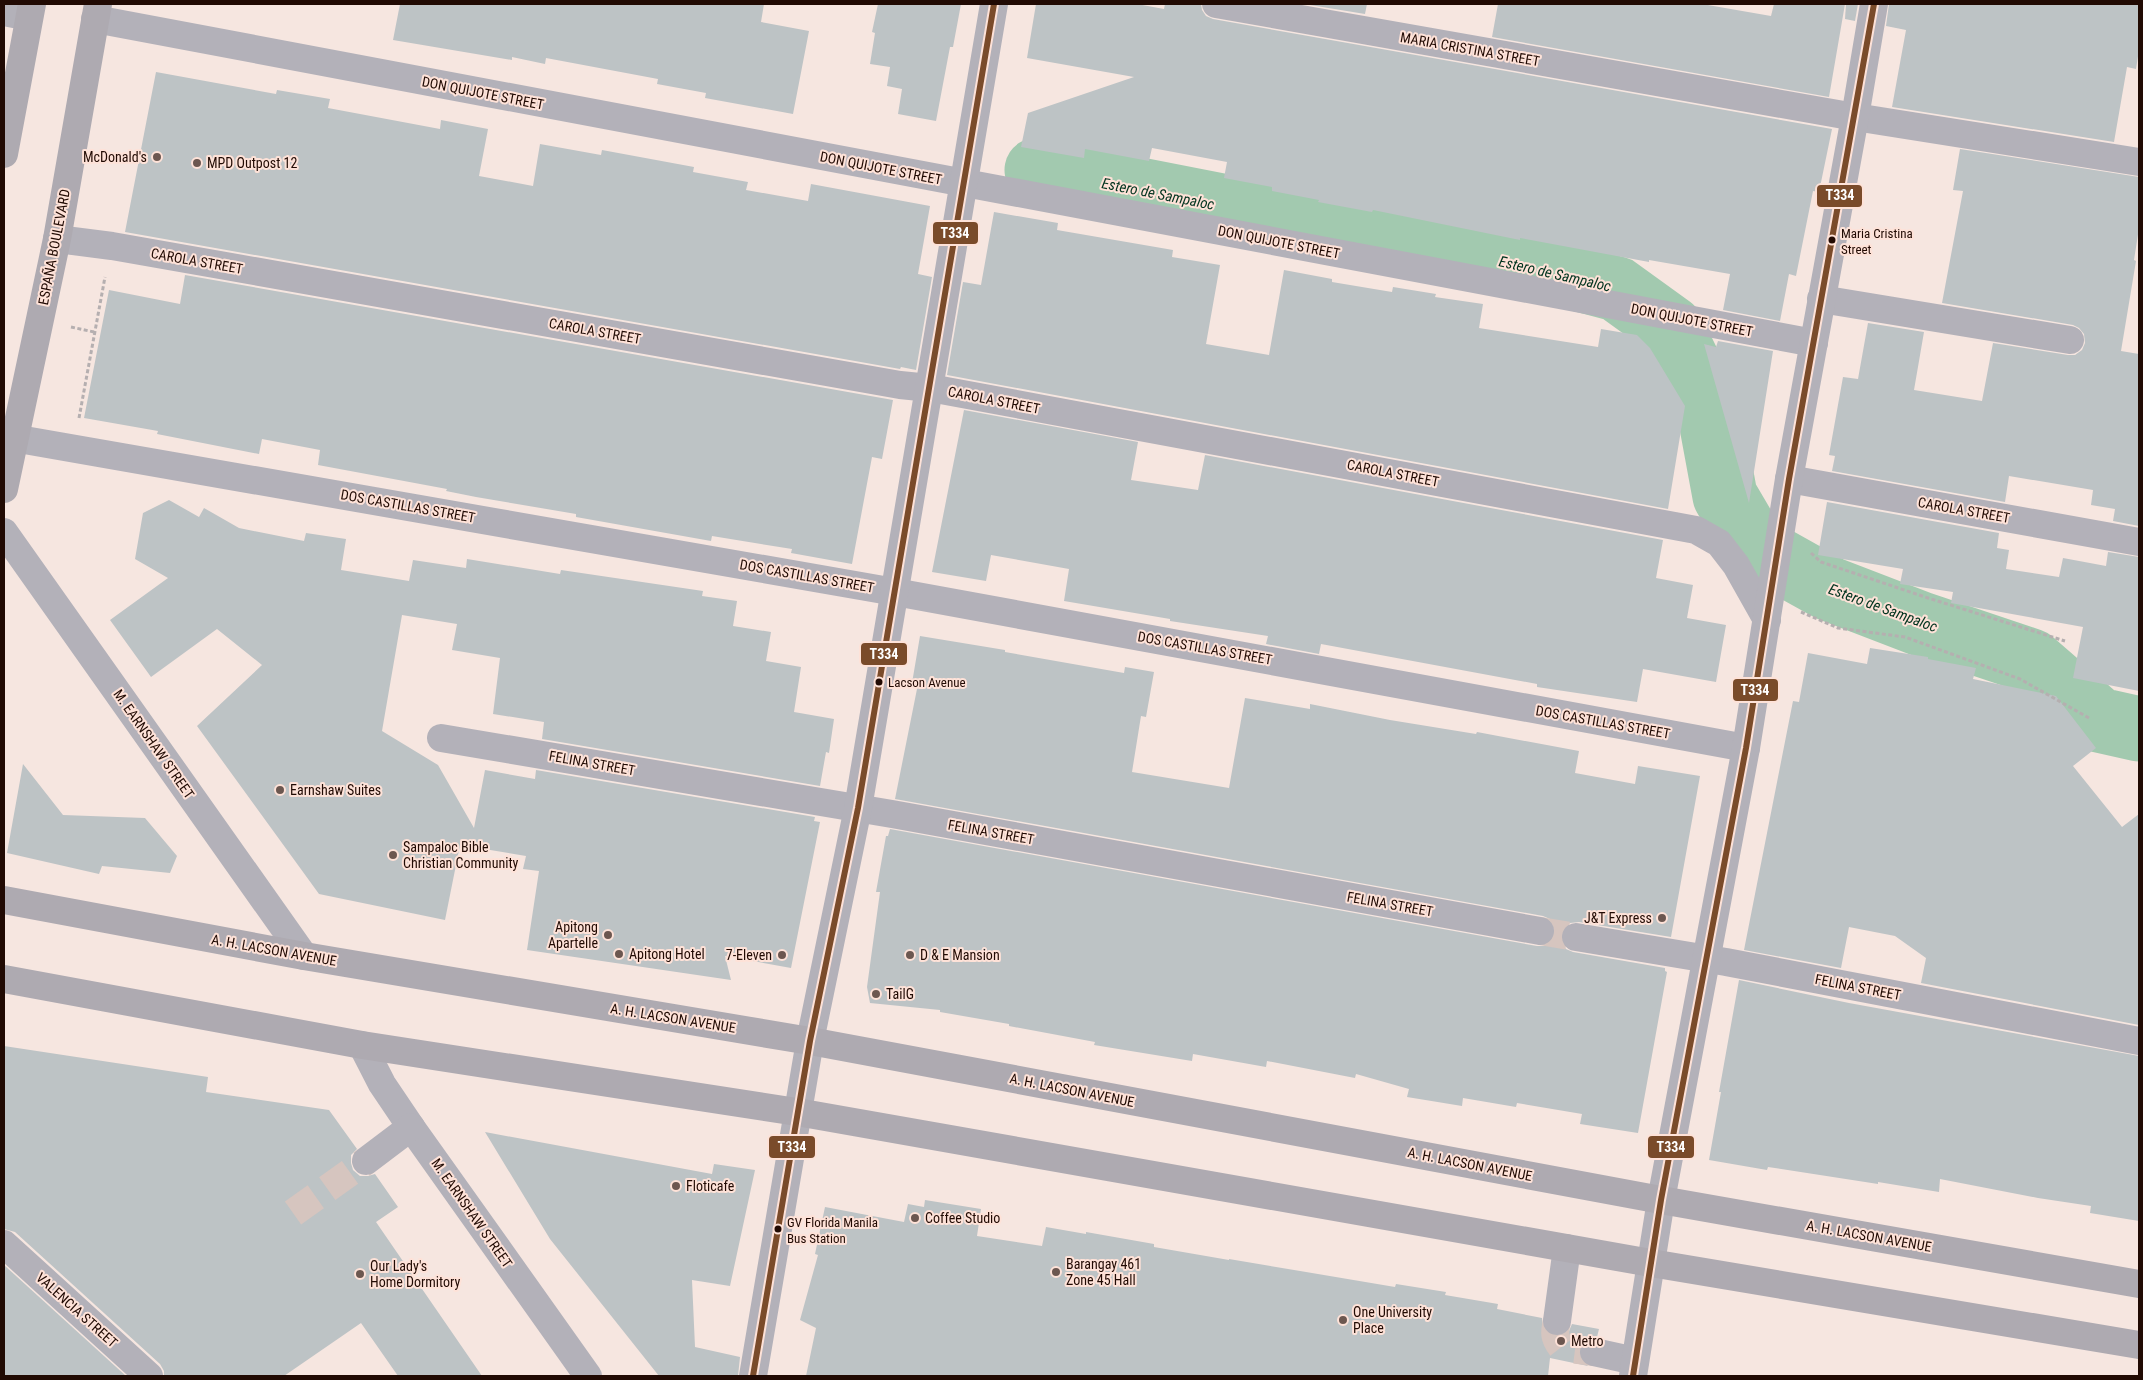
<svg xmlns="http://www.w3.org/2000/svg" width="2143" height="1380" font-family="'Roboto Condensed',sans-serif">
<rect width="100%" height="100%" fill="#f6e6e0"/>
<g fill="none" stroke-linecap="round" stroke-linejoin="round">
<path stroke="#a2c9af" stroke-width="65" d="M1037 170 1538 268 1617 289 1671 328 1708 404 1725 496 1755 547 1830 589 1921 624 2031 661 2099 720 2139 729"/>
</g>
<g fill="#bdc3c5">
<path d="M400 4H764L761 22 809 31 793 114 705 98 706 93 657 84 658 79 546 58 545 64 512 57V60L393 40Z"/>
<path d="M878 4H961L953 47H950L936 121 898 114 902 89 887 86 890 67 870 64 875 33 872 32Z"/>
<path d="M1036 4H1137L1164 9 1165 4H1201L1202 10 1206 16 1213 19 1832 129 1819 192 1813 191 1796 276 1789 274 1780 321 1723 310 1730 274 1649 260V262L1520 238V240L1373 210 1372 212 1318 202 1319 200 1272 191V187L1224 178 1227 162 1152 148 1149 161 1085 149 1084 158 1021 147 1028 113 1134 77 1027 58Z"/>
<path d="M1304 4H1367L1365 14Z"/>
<path d="M1498 4H1702L1771 16 1774 4H1845L1829 97 1492 37Z"/>
<path d="M1846 4H1858L1855 21 1845 19Z"/>
<path d="M1889 4H2139V50L2136 69 2127 67 2114 142 1892 107 1906 30 1886 26Z"/>
<path d="M156 72 276 94 277 90 330 99 328 108 440 129 441 120 488 129 479 176 533 186 540 144 601 155 602 150 694 167 693 172 748 182 746 190 808 201 811 184 930 206 918 274 932 277 916 370 901 367 900 369 125 232Z"/>
<path d="M1960 149 2139 177V228L2134 260 2136 261 2121 351 2139 354V526L2113 521 2115 509 2091 505 2093 490 2009 476 2005 502 1832 471 1835 456 1829 455 1843 377 1858 379 1868 323 1924 332 1914 390 1982 401 1993 343 2068 355H2075L2082 350 2085 343 2084 334 2079 328 2073 325 1942 303 1963 191 1953 190Z"/>
<path d="M994 212 1058 223 1057 230 1173 250 1172 257 1220 265 1206 344 1269 355 1284 270 1332 279V282L1392 292 1393 287 1436 294 1435 297 1483 304 1479 328 1598 347 1601 329 1637 335 1650 348 1685 406 1668 509 947 375 963 282 981 285Z"/>
<path d="M185 275 893 400 882 459 872 457 852 564 791 553 792 549 712 536 711 541 576 517V514L476 497 446 491 447 489 318 465 320 450 262 439 259 454 157 434 158 431 84 418 109 290 180 304Z"/>
<path d="M1718 341 1773 351 1749 503 1704 344 1716 347Z"/>
<path d="M964 410 1138 442 1131 480 1198 490 1205 455 1663 540 1656 578 1693 585 1687 618 1726 625 1716 682 1643 669 1637 702 1537 687V684L1321 644 1319 654 1266 644 1268 636 1170 621V619L1064 601 1069 569 991 555 986 581 932 572Z"/>
<path d="M169 500 199 517 204 508 239 528 304 541 306 533 346 539 341 570 409 581 413 560 466 568 467 559 560 574 561 570 703 591 702 596 737 601 733 626 771 632 766 661 801 667 794 712 834 719 829 753 826 752 820 786 542 739 544 722 493 714 500 658 452 650 457 624 402 615 382 731 438 765 474 828 485 770 535 779 536 770 815 817 814 821 820 822 791 968 725 956 731 980 527 950 539 871 523 869 526 856 460 845 445 920 319 894 197 726 262 665 217 629 151 677 110 620 168 578 135 559 143 513Z"/>
<path d="M1827 502 1999 533 1997 548 2009 550 2006 569 2059 577 2063 558 2106 566 2108 552 2139 557V691L2073 678 2083 627 1951 603 1953 592 1900 584 1903 569 1818 555Z"/>
<path d="M920 636 1005 650V652L1124 673 1125 667 1154 672 1146 717 1141 716 1132 772 1229 788 1245 698 1310 709V704L1390 720 1476 734 1477 732 1579 751 1575 773 1635 784 1638 766 1700 776 1671 937 1579 922 1570 923 1564 927 1561 934 1562 943 1566 949 1573 952 1665 968V971L1667 972 1638 1133 1580 1124 1582 1114 1517 1103 1516 1107 1463 1098 1462 1106 1407 1097 1409 1089 1356 1074 1355 1078 1267 1061 1266 1067 1193 1054 1192 1061 1094 1045 1095 1042 1009 1026V1024L940 1012V1010L870 1003 867 987 880 892H876L886 836H888L890 829 1537 946H1545L1552 941 1555 933V926L1550 919 1543 916 895 799 918 684 912 683Z"/>
<path d="M1870 648 1928 657V659L1976 668 1973 679 2056 696 2096 748 2073 766 2122 827 2139 814V1025L1921 983 1926 958 1895 936 1849 927 1841 968 1744 950 1793 701 1799 702 1808 653 1867 664Z"/>
<path d="M23 764 63 815 145 818 177 856 170 873 102 866 99 874 7 853Z"/>
<path d="M1739 980 1849 1003 2139 1056V1221L2090 1213 2091 1206 2038 1198 1940 1179 1939 1192 1878 1182V1184L1768 1167 1767 1170 1709 1160 1721 1092H1719Z"/>
<path d="M4 1046 208 1077 206 1092 329 1110 357 1149 351 1155V1163L353 1170 360 1176H368L375 1174 398 1207 376 1222 482 1376H398L361 1323 284 1376H164V1371L160 1364 15 1232 4 1229Z"/>
<path d="M485 1132 712 1174 714 1164 755 1170 730 1286 692 1280 695 1347 740 1357 738 1376H659L550 1239Z"/>
<path d="M925 1200 981 1209 977 1236 1042 1246 1046 1227 1086 1234V1232L1154 1244V1247L1229 1260V1259L1395 1287 1396 1284 1446 1292 1445 1295 1498 1304 1497 1309 1542 1318 1543 1327 1547 1333 1554 1336 1563 1335 1569 1331 1572 1324 1599 1329 1597 1337H1589L1582 1342 1579 1348V1357L1588 1366 1550 1358 1548 1376H806L816 1328 800 1320 818 1255 815 1254 825 1207 904 1222 908 1204 924 1207Z"/>
<path d="M4 1265 126 1376H4Z"/>
</g>
<g fill="none" stroke-linecap="round" stroke-linejoin="round">
<g stroke="#d6c5bf" stroke-width="28" stroke-dasharray="28 14" stroke-linecap="butt">
<path d="M1540 931 1576 937"/>
<path d="M293 1213 366 1161"/>
<path d="M1557 1321C1554 1333 1554 1338 1562 1348L1594 1352"/>
</g>
<g stroke="#b5afb0" stroke-width="3" stroke-dasharray="4 2.5" stroke-linecap="butt">
<path d="M71 327 94 332"/>
<path d="M79 418 105 277"/>
<path d="M1811 553 1821 562 1928 598 2065 641"/>
<path d="M1801 612 1838 628 1905 637 2020 679 2089 718"/>
</g>
<g stroke="#b3b1b9" stroke-width="28">
<path d="M1216 4 1855 117 2139 162"/>
<path d="M4 12 29 17"/>
<path d="M95 19 1814 343"/>
<path d="M57 239 112 246 900 385 930 388 1696 530 1719 543 1736 565 1767 620"/>
<path d="M1821 299 2070 340"/>
<path d="M13 438 895 592 1746 748"/>
<path d="M1789 479 2139 542"/>
<path d="M4 532 304 956"/>
<path d="M441 738 892 814 1540 931"/>
<path d="M1576 937 1726 962 2139 1041"/>
<path d="M362 1045 382 1084 411 1127 588 1376"/>
<path d="M366 1161 411 1127"/>
<path d="M4 1244 149 1376"/>
<path d="M1557 1321 1567 1248"/>
<path d="M1594 1352 1635 1361"/>
<path d="M753 1376 810 1041 858 808 994 4"/>
<path d="M1633 1376 1661 1200 1746 748 1789 479 1855 117 1874 4"/>
</g>
<g stroke="#aeaab1" stroke-width="28">
<path d="M4 154 32 4"/>
<path d="M4 489 57 239 98 4"/>
<path d="M4 900 304 956 810 1041 1661 1200 2139 1284"/>
<path d="M4 979 362 1045 797 1112 1651 1263 2139 1345"/>
</g>
<defs>
<g id="bus-1">
<path d="M753 1376 810 1041 858 808 994 4"/>
<path d="M1633 1376 1661 1200 1746 748 1789 479 1874 4"/>
</g>
</defs>
<use href="#bus-1" stroke="#fee2d8" stroke-width="10"/>
<use href="#bus-1" stroke="#7a4b2a" stroke-width="6"/>
</g>
<g fill="#6c5750" stroke="#fee2d8" stroke-width="2">
<circle cx="157" cy="157" r="5"/>
<circle cx="197" cy="163" r="5"/>
<circle cx="280" cy="790" r="5"/>
<circle cx="393" cy="855" r="5"/>
<circle cx="1662" cy="918" r="5"/>
<circle cx="608" cy="935" r="5"/>
<circle cx="619" cy="954" r="5"/>
<circle cx="782" cy="955" r="5"/>
<circle cx="910" cy="955" r="5"/>
<circle cx="876" cy="994" r="5"/>
<circle cx="676" cy="1186" r="5"/>
<circle cx="915" cy="1218" r="5"/>
<circle cx="1056" cy="1272" r="5"/>
<circle cx="360" cy="1274" r="5"/>
<circle cx="1343" cy="1320" r="5"/>
<circle cx="1561" cy="1341" r="5"/>
</g>
<g fill="#210a03" stroke="#fee2d8" stroke-width="2">
<circle cx="1832" cy="240" r="4.5"/>
<circle cx="879" cy="682" r="4.5"/>
<circle cx="778" cy="1229" r="4.5"/>
</g>
<g text-anchor="middle" stroke-width="4" stroke-linejoin="round" paint-order="stroke">
<g font-size="13" fill="#210a03" stroke="#fee2d8" text-anchor="start">
<text x="1841" y="238">Maria Cristina<tspan x="1841" dy="16">Street</tspan></text>
<text x="888" y="687">Lacson Avenue</text>
<text x="787" y="1227">GV Florida Manila<tspan x="787" dy="16">Bus Station</tspan></text>
</g>
<g font-size="14" fill="#210a03" stroke="#fee2d8">
<text transform="translate(1470 49) rotate(10)" y="5">MARIA CRISTINA STREET</text>
<text transform="translate(483 93) rotate(11)" y="5">DON QUIJOTE STREET</text>
<text transform="translate(881 168) rotate(11)" y="5">DON QUIJOTE STREET</text>
<text transform="translate(1279 242) rotate(11)" y="5">DON QUIJOTE STREET</text>
<text transform="translate(54 247) rotate(-79)" y="5">ESPAÑA BOULEVARD</text>
<text transform="translate(197 261) rotate(10)" y="5">CAROLA STREET</text>
<text transform="translate(1692 320) rotate(11)" y="5">DON QUIJOTE STREET</text>
<text transform="translate(595 331) rotate(10)" y="5">CAROLA STREET</text>
<text transform="translate(994 400) rotate(11)" y="5">CAROLA STREET</text>
<text transform="translate(1393 473) rotate(11)" y="5">CAROLA STREET</text>
<text transform="translate(408 506) rotate(10)" y="5">DOS CASTILLAS STREET</text>
<text transform="translate(1964 510) rotate(10)" y="5">CAROLA STREET</text>
<text transform="translate(807 576) rotate(10)" y="5">DOS CASTILLAS STREET</text>
<text transform="translate(1205 648) rotate(10)" y="5">DOS CASTILLAS STREET</text>
<text transform="translate(1603 722) rotate(10)" y="5">DOS CASTILLAS STREET</text>
<text transform="translate(154 744) rotate(55)" y="5">M. EARNSHAW STREET</text>
<text transform="translate(592 763) rotate(10)" y="5">FELINA STREET</text>
<text transform="translate(991 832) rotate(10)" y="5">FELINA STREET</text>
<text transform="translate(1390 904) rotate(10)" y="5">FELINA STREET</text>
<text transform="translate(274 950) rotate(10)" y="5">A. H. LACSON AVENUE</text>
<text transform="translate(1858 987) rotate(11)" y="5">FELINA STREET</text>
<text transform="translate(673 1018) rotate(9)" y="5">A. H. LACSON AVENUE</text>
<text transform="translate(1072 1090) rotate(11)" y="5">A. H. LACSON AVENUE</text>
<text transform="translate(1470 1164) rotate(11)" y="5">A. H. LACSON AVENUE</text>
<text transform="translate(472 1213) rotate(55)" y="5">M. EARNSHAW STREET</text>
<text transform="translate(1869 1236) rotate(10)" y="5">A. H. LACSON AVENUE</text>
<text transform="translate(77 1310) rotate(42)" y="5">VALENCIA STREET</text>
</g>
<g font-size="14" fill="#210a03" stroke="#fee2d8" text-anchor="start">
<text x="147" y="162" text-anchor="end">McDonald's</text>
<text x="207" y="168">MPD Outpost 12</text>
<text x="290" y="795">Earnshaw Suites</text>
<text x="403" y="852">Sampaloc Bible<tspan x="403" dy="16">Christian Community</tspan></text>
<text x="1652" y="923" text-anchor="end">J&amp;T Express</text>
<text x="598" y="932" text-anchor="end">Apitong<tspan x="598" dy="16">Apartelle</tspan></text>
<text x="629" y="959">Apitong Hotel</text>
<text x="772" y="960" text-anchor="end">7-Eleven</text>
<text x="920" y="960">D &amp; E Mansion</text>
<text x="886" y="999">TailG</text>
<text x="686" y="1191">Floticafe</text>
<text x="925" y="1223">Coffee Studio</text>
<text x="1066" y="1269">Barangay 461<tspan x="1066" dy="16">Zone 45 Hall</tspan></text>
<text x="370" y="1271">Our Lady's<tspan x="370" dy="16">Home Dormitory</tspan></text>
<text x="1353" y="1317">One University<tspan x="1353" dy="16">Place</tspan></text>
<text x="1571" y="1346">Metro</text>
</g>
<g font-size="15" font-style="italic" fill="#00331e" stroke="#fee2d8">
<text transform="translate(1158 194) rotate(11)" y="5">Estero de Sampaloc</text>
<text transform="translate(1555 274) rotate(13)" y="5">Estero de Sampaloc</text>
<text transform="translate(1883 608) rotate(20)" y="5">Estero de Sampaloc</text>
</g>
</g>
<g stroke="#fee2d8" stroke-width="2">
<rect x="1816" y="184" width="47" height="24" rx="5" fill="#7a4b2a"/>
<rect x="932" y="221" width="47" height="24" rx="5" fill="#7a4b2a"/>
<rect x="860" y="642" width="48" height="24" rx="5" fill="#7a4b2a"/>
<rect x="1732" y="678" width="47" height="24" rx="5" fill="#7a4b2a"/>
<rect x="1647" y="1135" width="48" height="24" rx="5" fill="#7a4b2a"/>
<rect x="768" y="1135" width="48" height="24" rx="5" fill="#7a4b2a"/>
</g>
<g font-size="14" text-anchor="middle" font-weight="bold" fill="#fff">
<text x="1840" y="200">T334</text>
<text x="955" y="238">T334</text>
<text x="884" y="659">T334</text>
<text x="1755" y="695">T334</text>
<text x="1671" y="1152">T334</text>
<text x="792" y="1152">T334</text>
</g>
<rect width="2143" height="1380" fill="none" stroke="#210a03" stroke-width="10"/>
</svg>
